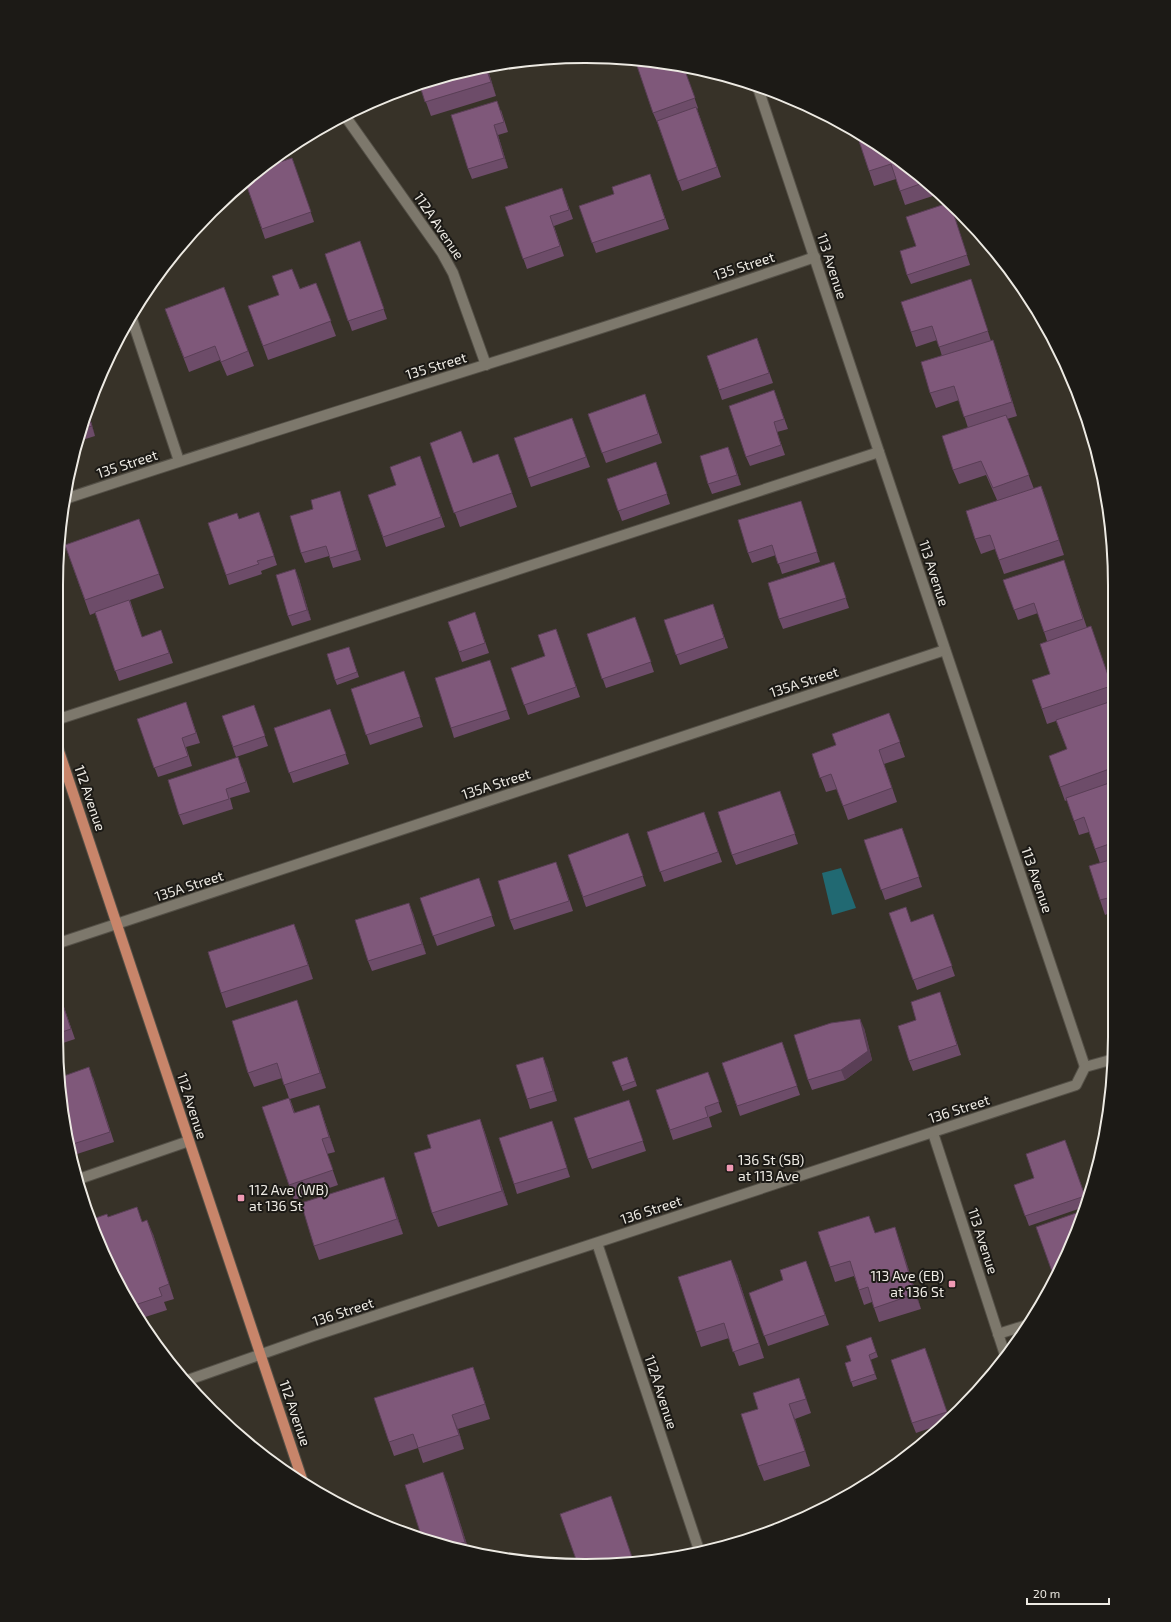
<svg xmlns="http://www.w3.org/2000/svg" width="1171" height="1622" font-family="'Exo 2',sans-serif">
<rect width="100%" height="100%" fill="#373228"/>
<path fill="#216972" d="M841 868 856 908 832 915 822 873Z"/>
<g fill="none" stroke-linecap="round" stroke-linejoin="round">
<defs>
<g id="minor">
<path d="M758 88 879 452 1085 1067"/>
<path d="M345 116 442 253 453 273 486 365"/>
<path d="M131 316 179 461"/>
<path d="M65 499C314 416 566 343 815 257"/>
<path d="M56 720 879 452"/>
<path d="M56 944 945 650"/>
<path d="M933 1133 1006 1358"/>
<path d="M76 1180 189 1141"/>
<path d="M597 1243 699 1550"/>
<path d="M998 1334 1027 1325"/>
<path d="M188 1380 313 1336 1076 1085 1085 1067 1114 1059"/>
</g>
<path id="major" d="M56 742 302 1479"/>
</defs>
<use href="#minor" stroke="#545047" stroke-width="12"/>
<use href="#major" stroke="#545047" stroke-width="12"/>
<use href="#minor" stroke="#7d786c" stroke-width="10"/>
<use href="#major" stroke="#c8856a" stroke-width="10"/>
</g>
<g fill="#6d4c69">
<path d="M487 67 496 96 431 116 419 83Z"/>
<path d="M684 68 698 108 697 109 721 177 682 191 657 122 653 113Z"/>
<path d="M501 110 508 132 498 135 508 168 472 179 468 169Z"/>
<path d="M859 141 908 166 939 194 905 205 896 179 874 186Z"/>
<path d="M292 158 314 222 265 239 245 181Z"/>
<path d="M650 174 669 229 596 253 579 206 614 194Z"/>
<path d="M562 188 573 219 554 226 564 256 527 269 505 207Z"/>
<path d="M951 206 970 265 911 284 907 275 916 246Z"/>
<path d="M360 241 387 319 352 331 325 254Z"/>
<path d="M971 279 991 341 998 355 1017 416 1007 419 1034 489 1041 486 1064 555 1004 574 995 549 981 554 975 539 997 500 986 475 959 484 953 470 968 428 959 400 936 408 930 393 942 356 937 340 916 347 911 332Z"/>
<path d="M316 283 336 336 268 360 248 306Z"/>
<path d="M224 287 254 366 227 376 220 360 189 372 170 323Z"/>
<path d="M757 338 773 383 722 400 707 356Z"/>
<path d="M774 390 788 429 777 432 785 455 750 466 746 457Z"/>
<path d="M645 394 662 443 606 463 588 414Z"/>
<path d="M88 411 95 436 79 441Z"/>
<path d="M572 418 590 467 531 487 514 438Z"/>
<path d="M430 443 473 463 498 454 517 507 460 527Z"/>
<path d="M420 456 445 527 386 547 368 495 396 485Z"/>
<path d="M732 457 741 485 712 494 708 484Z"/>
<path d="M656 462 670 504 622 521 607 479Z"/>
<path d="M340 491 361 560 333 568 329 556 305 563 301 553 313 509Z"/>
<path d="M801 501 820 562 782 574 776 555 752 563 748 553Z"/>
<path d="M139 519 164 588 130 600 142 637 161 630 173 663 119 681 95 613 90 615 65 545Z"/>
<path d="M239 519 263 522 277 565 261 571 262 574 229 585 226 575Z"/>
<path d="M834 562 849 608 783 629 779 619Z"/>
<path d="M1067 569 1087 628 1111 683 1113 914 1112 912 1105 915 1100 900V863L1089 832 1079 835 1067 800 1065 801 1049 756 1067 749 1056 721 1047 724 1032 680 1050 674 1047 641 1038 613 1018 620 1003 580Z"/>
<path d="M299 579 311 620 292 626 288 616Z"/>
<path d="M713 604 728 648 680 665 664 620Z"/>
<path d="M475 612 489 653 462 662 448 622Z"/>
<path d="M635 617 654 672 606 688 587 634Z"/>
<path d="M556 629 580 697 528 715 511 668 545 656Z"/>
<path d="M349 647 359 677 337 685 335 680Z"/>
<path d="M490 660 510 719 454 738 451 728Z"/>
<path d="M404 671 423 727 370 745 351 689Z"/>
<path d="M186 702 200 743 186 747 192 766 158 777 137 719Z"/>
<path d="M254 705 268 746 236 757 222 716Z"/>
<path d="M330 709 349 764 293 783 274 728Z"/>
<path d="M889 713 905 757 884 764 897 802 848 820 837 789 826 792 812 754 836 745Z"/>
<path d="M242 767 250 792 230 798 233 809 183 825 179 815Z"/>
<path d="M784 801 798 844 736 865 732 855Z"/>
<path d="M704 812 722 862 664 882 647 832Z"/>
<path d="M902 828 922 887 885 900 864 840Z"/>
<path d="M628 833 646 886 586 907 568 855Z"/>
<path d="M560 872 573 911 514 930 510 920Z"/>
<path d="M479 878 495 926 437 946 420 898Z"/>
<path d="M413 913 426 954 372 971 368 961Z"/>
<path d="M889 913 911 922 933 914 955 976 917 990Z"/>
<path d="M300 939 313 979 226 1008 221 993Z"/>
<path d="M940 992 961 1055 913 1071 909 1061 916 1020Z"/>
<path d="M59 993 75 1039 57 1045 56 1036V994Z"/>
<path d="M302 1015 326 1088 290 1099 295 1113 319 1105 335 1152 327 1154 338 1185 294 1200 289 1185V1098L282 1078 254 1087 248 1073Z"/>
<path d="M864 1028 872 1060 845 1080 812 1090 808 1080Z"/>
<path d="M782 1042 800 1095 740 1116 722 1063Z"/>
<path d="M627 1057 637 1086 623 1091 612 1062Z"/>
<path d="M547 1067 557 1101 530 1109 527 1099Z"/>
<path d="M708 1072 722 1112 709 1117 712 1127 673 1140 656 1090Z"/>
<path d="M61 1077H93L114 1142 74 1155 71 1147Z"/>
<path d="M629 1100 646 1151 592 1169 588 1159Z"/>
<path d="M480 1119 485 1133 508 1205 438 1227 432 1213 431 1148Z"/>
<path d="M552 1121 570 1177 517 1194 514 1184Z"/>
<path d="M1065 1140 1087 1201 1084 1207 1029 1226 1014 1185 1034 1178Z"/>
<path d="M389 1191 403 1234 319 1260 314 1246Z"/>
<path d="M137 1207 142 1222 153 1234 174 1299 164 1302 167 1310 139 1319 130 1303 124 1285 121 1286 96 1239Z"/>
<path d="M875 1233 900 1242 921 1309 879 1322 872 1302 864 1305 854 1276 835 1282 830 1267Z"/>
<path d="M806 1261 829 1325 768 1346 749 1293 783 1280Z"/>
<path d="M737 1274 764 1358 739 1366 729 1338 701 1347 696 1332Z"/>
<path d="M871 1337 878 1357 870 1360 877 1379 853 1387 845 1363 851 1361Z"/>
<path d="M929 1358 949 1419 945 1423 916 1433 912 1423Z"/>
<path d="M799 1378 811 1413 795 1419 810 1466 764 1481 758 1466V1409Z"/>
<path d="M478 1381 490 1419 458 1429 464 1449 423 1463 418 1448 394 1456 389 1442Z"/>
<path d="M447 1482 469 1551 421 1535Z"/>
</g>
<g fill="#593e55">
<path d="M487 67 496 96 486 68Z"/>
<path d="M494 125 498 135 508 168 504 158Z"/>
<path d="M993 340 998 355 1017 416 1012 402Z"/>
<path d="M88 411 95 436 87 412Z"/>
<path d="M728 447 732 457 741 485 737 475Z"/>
<path d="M1041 486 1047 501 1064 555Z"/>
<path d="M340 491 343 501 361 560 357 550Z"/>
<path d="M834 562 838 572 849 608 846 598Z"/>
<path d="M295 569 299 579 311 620 307 610Z"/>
<path d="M409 903 413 913 426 954 422 944Z"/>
<path d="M294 924 300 939 313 979 308 965Z"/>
<path d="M297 1000 302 1015 326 1088 320 1073Z"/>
<path d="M860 1019 864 1028 872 1060 845 1080 841 1070Z"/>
<path d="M543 1057 547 1067 557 1101 553 1091Z"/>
<path d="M319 1105 324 1120 335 1152 329 1137Z"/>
<path d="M480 1119 485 1133 508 1205 502 1191Z"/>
<path d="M552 1121 556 1131 570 1177 567 1168Z"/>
<path d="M384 1177 389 1191 403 1234 397 1219Z"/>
<path d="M147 1220 153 1234 174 1299 169 1284Z"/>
<path d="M895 1227 900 1242 921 1309 915 1294Z"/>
<path d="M731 1260 737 1274 764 1358 759 1343Z"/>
<path d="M473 1367 478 1381 490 1419 485 1404Z"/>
<path d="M799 1378 804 1392 811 1413 806 1399Z"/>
<path d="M789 1404 795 1419 810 1466 805 1451Z"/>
<path d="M452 1415 458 1429 464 1449 459 1435Z"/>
<path d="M443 1472 447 1482 469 1551 465 1542Z"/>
</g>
<g fill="#7f587a" stroke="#593e55">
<path d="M635 60 684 68 695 98 653 113Z"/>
<path d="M486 68 491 82 425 102 419 83Z"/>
<path d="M497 101 504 122 494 125 504 158 468 169 451 115Z"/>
<path d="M696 107 717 167 678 181 657 121Z"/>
<path d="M865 139 908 166 926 182 900 191 891 164 869 171 859 141Z"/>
<path d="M292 158 311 212 262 229 245 181 265 167Z"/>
<path d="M650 174 665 219 592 243 579 206 614 194 612 187Z"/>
<path d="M562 188 569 210 550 216 560 246 523 259 505 207Z"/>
<path d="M948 203 951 206 967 255 907 275 900 251 916 246 906 217Z"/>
<path d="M360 241 384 309 348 321 325 254Z"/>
<path d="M292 269 300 289 316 283 331 321 263 346 248 306 279 295 272 276Z"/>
<path d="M971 279 988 331 939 347 932 326 911 332 901 302Z"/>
<path d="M224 287 248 351 221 362 215 346 184 358 165 309Z"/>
<path d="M757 338 769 373 719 390 707 356Z"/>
<path d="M993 340 1012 402 964 417 954 386 930 393 921 362Z"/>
<path d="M774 390 784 419 774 422 781 445 746 457 729 406Z"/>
<path d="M645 394 658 434 602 453 588 414Z"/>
<path d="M87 412 92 426 82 429Z"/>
<path d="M1006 415 1029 475 993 488 981 461 953 470 942 436Z"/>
<path d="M572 418 586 457 528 478 514 438Z"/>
<path d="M461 431 473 463 498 454 512 493 454 513 430 443Z"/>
<path d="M728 447 737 475 708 484 700 456Z"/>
<path d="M420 456 441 517 383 537 368 495 396 485 390 467Z"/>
<path d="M656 462 667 494 618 511 607 479Z"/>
<path d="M1041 486 1059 540 999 560 990 535 975 539 966 511Z"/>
<path d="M340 491 357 550 330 558 326 546 301 553 290 516 313 509 311 500Z"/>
<path d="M801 501 817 552 778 564 772 545 748 553 738 520Z"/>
<path d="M259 512 274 556 257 561 259 564 226 575 208 523 237 513 239 519Z"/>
<path d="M139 519 159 574 85 600 65 545Z"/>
<path d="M1064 560 1083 619 1044 632 1034 603 1014 610 1003 580Z"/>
<path d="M834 562 846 598 779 619 768 583Z"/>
<path d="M295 569 307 610 288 616 276 575Z"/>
<path d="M129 600 142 637 161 630 169 653 115 671 95 612Z"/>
<path d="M713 604 724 638 676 655 664 620Z"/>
<path d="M475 612 485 643 459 652 448 622Z"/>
<path d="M635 617 651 662 602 679 587 634Z"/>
<path d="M1091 626 1111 684V686L1042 709 1032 680 1050 674 1040 644Z"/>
<path d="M556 629 576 687 524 705 511 668 545 656 538 635Z"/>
<path d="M349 647 357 672 335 680 327 654Z"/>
<path d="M490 660 507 710 451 728 435 678Z"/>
<path d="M404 671 420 717 366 735 351 689Z"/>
<path d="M1112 701V768L1060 787 1049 756 1067 749 1056 720Z"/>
<path d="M186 702 196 733 182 738 188 756 154 768 137 719Z"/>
<path d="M254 705 265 736 233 747 222 716Z"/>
<path d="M330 709 346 754 289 773 274 728Z"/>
<path d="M889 713 900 742 879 750 892 788 843 806 831 774 820 778 812 754 836 745 832 734Z"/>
<path d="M238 757 246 782 226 789 229 799 179 815 168 780Z"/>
<path d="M1112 782V843L1095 849 1084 817 1074 821 1066 798Z"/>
<path d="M780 791 795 834 732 855 718 812Z"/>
<path d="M704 812 718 852 660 872 647 832Z"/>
<path d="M902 828 919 877 881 890 864 840Z"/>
<path d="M628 833 643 876 583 897 568 855Z"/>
<path d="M1113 859V914L1108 898 1100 900 1089 866Z"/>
<path d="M556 862 569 901 510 920 498 881Z"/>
<path d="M479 878 492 916 433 936 420 898Z"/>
<path d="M409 903 422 944 368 961 355 920Z"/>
<path d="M906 907 911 922 933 914 952 966 913 980 889 913Z"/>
<path d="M294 924 308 965 221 993 208 952Z"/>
<path d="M940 992 957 1045 909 1061 898 1026 916 1020 911 1002Z"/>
<path d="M59 993 71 1029 56 1034V994Z"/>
<path d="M297 1000 320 1073 284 1085 277 1063 248 1073 232 1021Z"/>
<path d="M860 1019 868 1051 841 1070 808 1080 794 1035 831 1023Z"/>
<path d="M782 1042 797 1086 737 1106 722 1063Z"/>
<path d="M543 1057 553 1091 527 1099 516 1065Z"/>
<path d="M627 1057 635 1081 621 1086 612 1062Z"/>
<path d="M89 1067 110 1132 70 1145 61 1077Z"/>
<path d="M708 1072 719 1102 705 1107 708 1117 670 1130 656 1090Z"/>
<path d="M289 1098 294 1113 319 1105 329 1137 322 1139 333 1170 289 1185 262 1107Z"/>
<path d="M629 1100 643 1141 588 1159 574 1118Z"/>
<path d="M480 1119 502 1191 432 1213 414 1153 431 1148 427 1135Z"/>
<path d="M552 1121 567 1168 514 1184 499 1138Z"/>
<path d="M1065 1140 1085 1196 1025 1216 1014 1185 1034 1178 1026 1154Z"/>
<path d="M384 1177 397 1219 314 1246 301 1203Z"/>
<path d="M137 1207 142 1222 147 1220 169 1284 159 1288 162 1296 132 1306 119 1270 114 1272 96 1239 90 1220 107 1214 108 1217Z"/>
<path d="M1076 1213 1079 1222 1060 1271 1055 1280 1036 1227Z"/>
<path d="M869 1216 875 1233 895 1227 915 1294 874 1308 868 1287 859 1290 850 1261 830 1267 818 1232Z"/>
<path d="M731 1260 759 1343 733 1352 724 1323 696 1332 678 1277Z"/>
<path d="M806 1261 825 1315 764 1336 749 1293 783 1280 780 1270Z"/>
<path d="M871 1337 876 1352 869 1355 875 1374 851 1382 845 1363 851 1361 846 1346Z"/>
<path d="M925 1348 947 1412 912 1423 891 1360Z"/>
<path d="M473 1367 485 1404 452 1415 459 1435 418 1448 413 1434 389 1442 374 1398Z"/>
<path d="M799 1378 806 1399 789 1404 805 1451 758 1466 741 1414 758 1409 753 1393Z"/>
<path d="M443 1472 465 1542 453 1546 421 1535 405 1485Z"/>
<path d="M611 1496 634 1563 585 1566 578 1565 560 1514Z"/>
</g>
<g fill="#f09ab4" stroke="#1c1a16" stroke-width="1.5">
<rect x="726" y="1164" width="8" height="8" rx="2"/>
<rect x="237" y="1194" width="8" height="8" rx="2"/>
<rect x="948" y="1280" width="8" height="8" rx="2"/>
</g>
<g text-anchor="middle" stroke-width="4" stroke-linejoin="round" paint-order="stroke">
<g font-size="14" fill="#edeae3" stroke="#1c1a16">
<text transform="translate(439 226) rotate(56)" y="5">112A Avenue</text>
<text transform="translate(744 266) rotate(-18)" y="5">135 Street</text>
<text transform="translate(832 266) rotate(72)" y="5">113 Avenue</text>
<text transform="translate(436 366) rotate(-17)" y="5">135 Street</text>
<text transform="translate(127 464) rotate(-18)" y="5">135 Street</text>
<text transform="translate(934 573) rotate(72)" y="5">113 Avenue</text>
<text transform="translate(804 682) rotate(-18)" y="5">135A Street</text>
<text transform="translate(496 784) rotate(-18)" y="5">135A Street</text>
<text transform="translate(90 798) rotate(71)" y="5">112 Avenue</text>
<text transform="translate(1037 880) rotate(71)" y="5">113 Avenue</text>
<text transform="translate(189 886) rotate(-18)" y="5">135A Street</text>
<text transform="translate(192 1106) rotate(72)" y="5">112 Avenue</text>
<text transform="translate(959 1109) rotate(-18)" y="5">136 Street</text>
<text transform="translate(651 1210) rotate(-18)" y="5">136 Street</text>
<text transform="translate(983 1241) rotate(72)" y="5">113 Avenue</text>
<text transform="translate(343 1312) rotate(-18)" y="5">136 Street</text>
<text transform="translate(661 1392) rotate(72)" y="5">112A Avenue</text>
<text transform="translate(295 1413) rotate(71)" y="5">112 Avenue</text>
</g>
<g font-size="14" fill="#edeae3" stroke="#1c1a16" text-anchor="start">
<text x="738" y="1165">136 St (SB)<tspan x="738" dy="16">at 113 Ave</tspan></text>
<text x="249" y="1195">112 Ave (WB)<tspan x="249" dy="16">at 136 St</tspan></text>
<text x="944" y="1281" text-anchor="end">113 Ave (EB)<tspan x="944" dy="16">at 136 St</tspan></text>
</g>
</g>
<path d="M0 0H1171V1622H0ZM585 63H586A522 522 0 0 1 1108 585V1037A522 522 0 0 1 586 1559H585A522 522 0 0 1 63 1037V585A522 522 0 0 1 585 63Z" fill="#1c1a16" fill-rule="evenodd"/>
<path fill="none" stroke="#edeae3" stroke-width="2" d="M585 63H586A522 522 0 0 1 1108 585V1037A522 522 0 0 1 586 1559H585A522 522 0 0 1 63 1037V585A522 522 0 0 1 585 63Z"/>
<path d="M1027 1598v6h82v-6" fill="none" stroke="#edeae3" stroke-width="2"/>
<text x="1033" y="1598" font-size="12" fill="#edeae3" stroke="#1c1a16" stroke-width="3" paint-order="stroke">20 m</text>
</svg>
